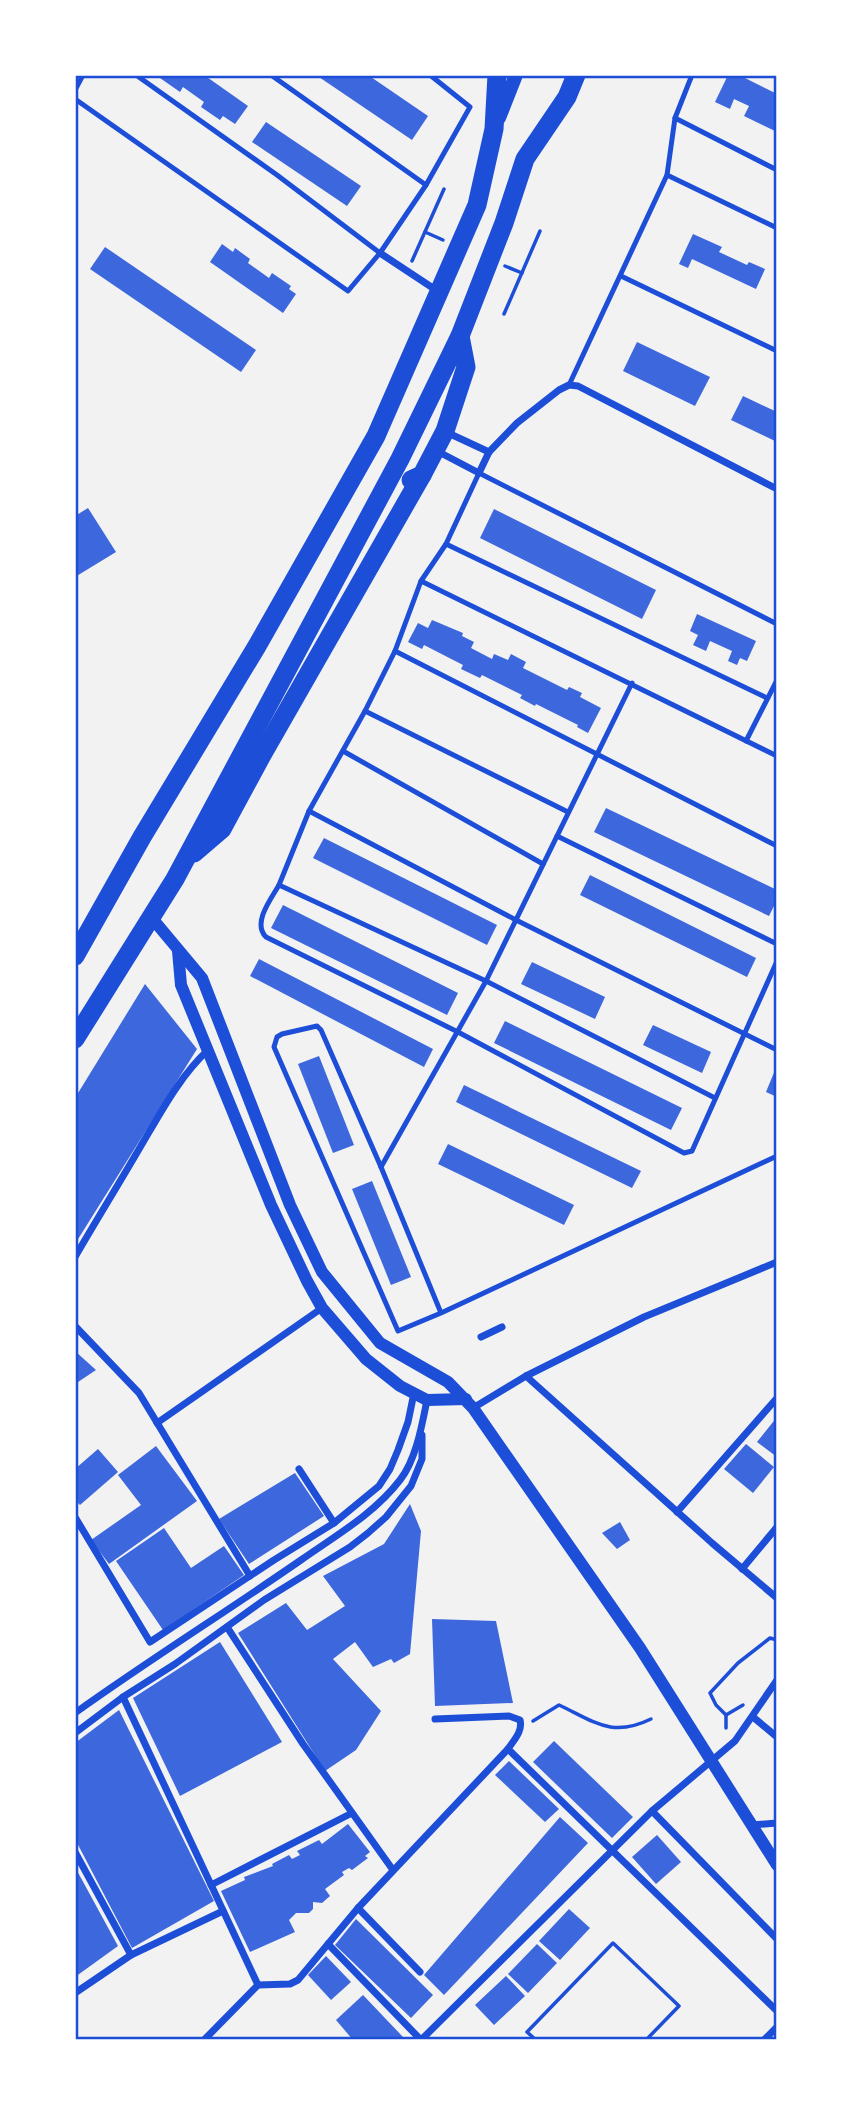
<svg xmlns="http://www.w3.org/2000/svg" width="852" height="2115" font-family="'Asap Condensed',sans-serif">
<rect width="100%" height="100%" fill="#f2f2f2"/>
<g fill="#3d67dc">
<path d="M162 75H204L248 106 235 124 223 116 220 120 201 107 204 102 183 87 180 92 160 78Z"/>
<path d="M316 75H368L428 116 412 140Z"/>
<path d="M728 75H739L777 94V132L744 116 749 106 734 99 730 109 715 102Z"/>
<path d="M266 122 361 186 347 206 252 142Z"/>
<path d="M693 234 722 247 719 252 747 265 749 262 765 269 756 289 692 259 688 268 679 264Z"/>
<path d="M222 244 233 252 235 248 250 259 248 263 269 278 272 273 291 286 289 289 296 294 283 313 210 262Z"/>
<path d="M105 247 256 350 241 372 90 269Z"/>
<path d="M637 342 710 377 695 406 623 371Z"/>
<path d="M743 396 777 412V442L731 420Z"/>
<path d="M88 508 116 552 75 577V516Z"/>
<path d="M494 509 656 590 642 619 480 538Z"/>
<path d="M697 614 756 641 747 661 740 658 737 665 728 661 732 651 710 641 706 651 693 645 698 635 690 631Z"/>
<path d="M432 620 463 633 462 636 474 642 471 648 492 659 494 654 508 660 511 654 526 662 523 668 567 690 569 687 582 693 580 697 601 708 588 733 577 727 578 725 536 704 535 706 520 698 522 695 482 675 480 678 461 669 463 665 424 645 422 649 408 642 418 623 428 628Z"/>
<path d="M606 808 777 890V900L769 916 594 832Z"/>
<path d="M324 838 497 925 487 945 313 858Z"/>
<path d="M590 875 756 958 747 977 580 895Z"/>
<path d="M283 905 458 993 447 1015 271 928Z"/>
<path d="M259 959 433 1049 424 1067 250 976Z"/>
<path d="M532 962 605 997 595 1019 521 984Z"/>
<path d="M145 984 197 1049 75 1244V1098Z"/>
<path d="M505 1021 682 1108 671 1130 494 1043Z"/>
<path d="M653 1025 711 1052 702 1073 643 1045Z"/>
<path d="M319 1056 354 1145 333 1153 298 1064Z"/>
<path d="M775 1070 777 1071V1097L766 1092Z"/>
<path d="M464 1085 641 1171 632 1188 456 1102Z"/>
<path d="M448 1144 574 1205 564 1225 438 1164Z"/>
<path d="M372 1181 411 1277 391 1285 352 1189Z"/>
<path d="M75 1351 96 1370 75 1384Z"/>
<path d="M777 1417V1457L757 1442Z"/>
<path d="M746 1444 774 1467 753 1493 724 1469Z"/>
<path d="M156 1446 197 1501 109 1564 91 1540 141 1505 118 1475Z"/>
<path d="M98 1449 118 1472 80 1505 75 1500V1469Z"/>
<path d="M295 1473 324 1516 249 1564 219 1519Z"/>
<path d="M410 1504 421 1531 410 1654 394 1663 391 1659 373 1667 355 1642 333 1659 381 1711 356 1750 325 1771 238 1633 286 1603 307 1630 345 1606 323 1576 384 1544Z"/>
<path d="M620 1522 630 1540 617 1549 602 1533Z"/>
<path d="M164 1528 191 1568 224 1546 244 1575 163 1630 116 1561Z"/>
<path d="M432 1619 496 1621 513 1703 435 1706Z"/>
<path d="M220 1642 282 1742 180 1796 133 1698Z"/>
<path d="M119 1710 214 1901 132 1948 75 1839V1743Z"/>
<path d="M554 1741 633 1817 612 1838 533 1762Z"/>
<path d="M509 1761 559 1809 545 1822 495 1775Z"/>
<path d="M560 1817 588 1843 444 1995 424 1975Z"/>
<path d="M348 1824 370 1852 365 1856 368 1858 352 1870 349 1868 342 1872 344 1875 325 1889 330 1896 322 1903 313 1902V1909L309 1913H296L289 1920 295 1932 250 1952 221 1891 245 1880 244 1877 273 1866 272 1864 289 1855 292 1859 300 1855 297 1851 319 1840 322 1844Z"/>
<path d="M657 1835 681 1862 656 1884 632 1857Z"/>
<path d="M75 1867 118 1946 75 1977Z"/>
<path d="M569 1909 590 1928 560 1960 539 1941Z"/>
<path d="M356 1919 433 1995 411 2018 335 1945Z"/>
<path d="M537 1944 557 1963 528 1993 508 1974Z"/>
<path d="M326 1956 351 1982 331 2000 308 1975Z"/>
<path d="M506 1976 525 1996 494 2025 475 2005Z"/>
<path d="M363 1995 403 2037 400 2040H353L336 2020Z"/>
</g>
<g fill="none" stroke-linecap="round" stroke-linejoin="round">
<g stroke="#1d4ed8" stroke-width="3.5">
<path d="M425 232 443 240"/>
<path d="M412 261 444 189"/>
<path d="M505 266 522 273"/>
<path d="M504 314 540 231"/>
<path d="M726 1715 743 1705"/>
<path d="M533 1721 559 1705C595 1722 612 1738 651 1719"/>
<path d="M726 1728V1715L716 1705 710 1693 738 1663 770 1638 777 1640"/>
<path d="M536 2040 527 2032 613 1943 679 2006 646 2040"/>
</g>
<g stroke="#1d4ed8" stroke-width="5">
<path d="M136 75 277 175 380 253 426 185 470 107 430 75"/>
<path d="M271 75 426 185"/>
<path d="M75 90 83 75"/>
<path d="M75 99 348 291 380 253"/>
<path d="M675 118 777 170"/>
<path d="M667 175 777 228"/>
<path d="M621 276 777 351"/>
<path d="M569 385 667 175 675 118 692 75"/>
<path d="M446 544 767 698"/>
<path d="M421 581 777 756"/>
<path d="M395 651 777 846"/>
<path d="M365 711 568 812"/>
<path d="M746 741 777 680"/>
<path d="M343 751 543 864"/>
<path d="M309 811 516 920 777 1050"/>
<path d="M557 836 777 944"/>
<path d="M279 885C271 899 252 923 266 937L458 1032 684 1153 692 1151 777 961"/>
<path d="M715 1098 486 981 279 885 309 811 365 711 395 651 421 581 446 544 479 473 777 624"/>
<path d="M381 1167 486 981 632 683"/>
<path d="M441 1313 381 1167 321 1030 317 1026 282 1034 277 1037 274 1047 398 1331 441 1313 777 1156"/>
</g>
<g stroke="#1d4ed8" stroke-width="7">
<path d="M380 253 439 292"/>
<path d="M446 432 489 452"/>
<path d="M437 451 479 473 489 452 517 423 559 390 569 385 578 386 777 489"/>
<path d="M75 1257C97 1219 120 1182 142 1144 161 1112 180 1076 208 1050"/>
<path d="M75 1326 139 1393 250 1576"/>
<path d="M481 1337 502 1327"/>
<path d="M526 1376 712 1543 777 1598"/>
<path d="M473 1408 526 1376 644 1317 777 1262"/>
<path d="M157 1423 322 1308"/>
<path d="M299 1469 334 1523"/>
<path d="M677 1512 777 1398"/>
<path d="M75 1517 150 1642 274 1560 334 1523 379 1486 390 1469 398 1450 408 1422 414 1393"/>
<path d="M742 1569 777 1527"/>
<path d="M227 1627 303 1744 393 1870"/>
<path d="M123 1697 258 1985"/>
<path d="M75 1713C149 1660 226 1612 301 1560 335 1536 374 1514 400 1480 416 1460 422 1425 427 1400"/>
<path d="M753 1717 777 1737"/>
<path d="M75 1733 123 1697 175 1664 264 1600 350 1547 368 1533 386 1517 411 1486 422 1459V1435"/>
<path d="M508 1749 777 2011"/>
<path d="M652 1811 777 1939"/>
<path d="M752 1825 777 1823"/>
<path d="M75 1852 131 1955"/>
<path d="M211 1885 352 1813"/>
<path d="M358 1908 420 1972"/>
<path d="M328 1944 421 2040"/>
<path d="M75 1993 131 1955 223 1911"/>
<path d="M204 2040 258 1985 290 1984 298 1980 358 1908 508 1749C514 1740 523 1731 520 1720L509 1716 435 1719"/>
<path d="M421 2040 652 1811 735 1741 777 1680"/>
<path d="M764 2040 777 2027"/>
</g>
<g stroke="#1d4ed8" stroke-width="12">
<path d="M151 917 202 978 290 1205 322 1272 380 1343 448 1382 473 1408 640 1648 777 1865"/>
<path d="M178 951 181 985 271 1205 307 1281 322 1308 366 1359 400 1386 427 1400 466 1399"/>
</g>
<path stroke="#1d4ed8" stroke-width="14" d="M499 118 516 75"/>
<g stroke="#1d4ed8" stroke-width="19">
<path d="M411 480 422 475 445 431 466 367 460 336"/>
<path d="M194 853 222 829 262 755 422 475"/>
<path d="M75 956 142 837 257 646 376 436 477 205 494 129 497 75"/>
<path d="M75 1039 175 879 400 459 460 336 504 223 525 159 567 97 576 75"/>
</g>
</g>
<rect width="852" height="2115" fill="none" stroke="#ffffff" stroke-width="154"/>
<rect x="77" y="77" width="698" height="1961" fill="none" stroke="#1d4ed8" stroke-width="2.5"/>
</svg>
